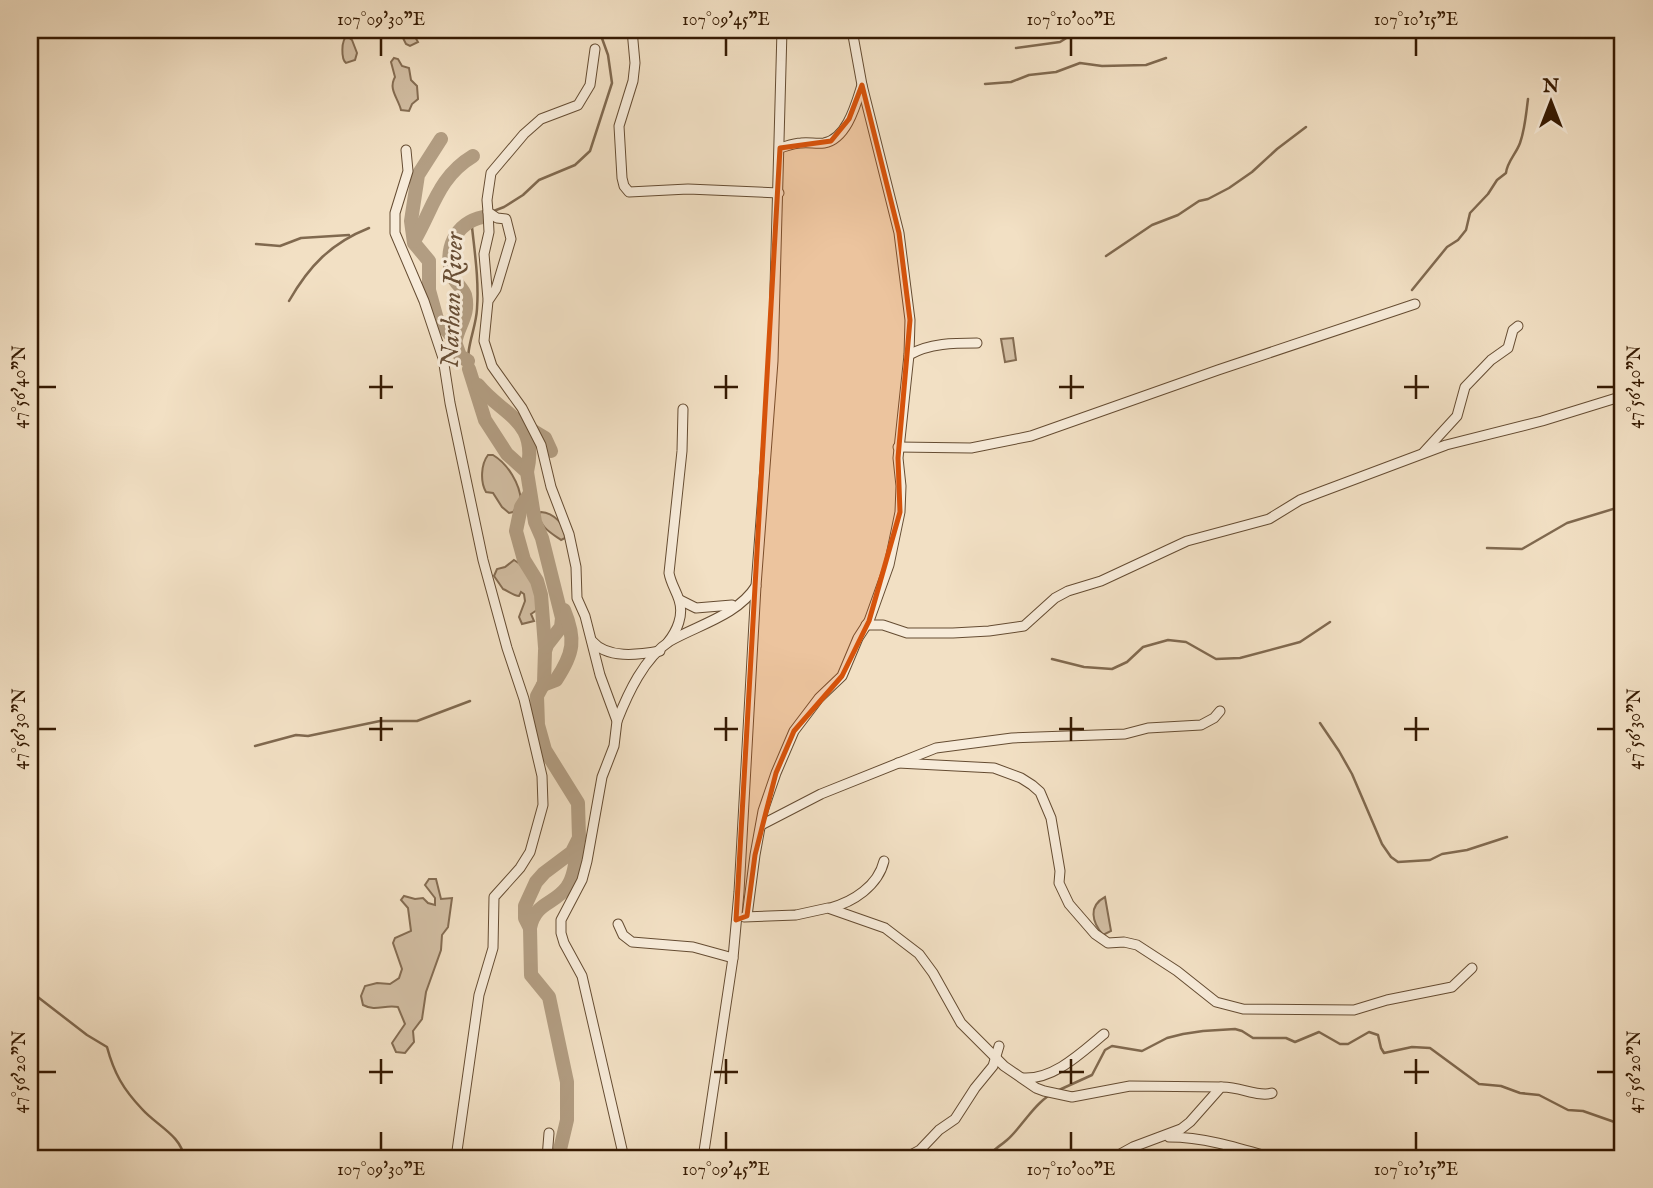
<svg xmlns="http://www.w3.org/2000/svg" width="1653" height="1188" font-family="'IM FELL English',serif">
<rect width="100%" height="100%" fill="#f2e0c4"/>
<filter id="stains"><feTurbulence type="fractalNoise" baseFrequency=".00286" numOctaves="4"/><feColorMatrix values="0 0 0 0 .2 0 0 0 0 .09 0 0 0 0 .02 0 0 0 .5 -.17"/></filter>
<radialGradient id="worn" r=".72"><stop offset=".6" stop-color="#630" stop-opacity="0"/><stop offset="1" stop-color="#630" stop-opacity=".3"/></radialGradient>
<g fill="#d2bea3" stroke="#846c52" stroke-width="2">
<path d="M393 30H411L418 42 410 46 406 44 402 36 394 34Z"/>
<path d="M347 36 352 40 357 53 355 60 346 63C341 59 341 40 347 36Z"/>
<path d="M394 58 398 59 402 66 409 68 411 80 417 86 418 99 412 104 409 111 401 110C398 98 388 89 395 77L391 62Z"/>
<path d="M1013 338 1016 360 1005 362 1001 339Z"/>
<path d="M488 455H493C508 464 520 484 521 501L513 512 509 513 502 507 493 493 486 492C480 482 481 464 488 455Z"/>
<path d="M541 512C553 513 566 524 565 538L561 540C551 533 540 527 538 514Z"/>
<path d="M514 560C530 569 541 589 540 608L531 614 534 621 522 624 519 617 525 601 524 594 521 592 519 596C514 596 508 591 503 589L494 576 497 569 505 567Z"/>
<path d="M429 879H436L441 899 452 898 448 927 442 935 441 950 426 992 422 1019 413 1031 414 1042 405 1053 396 1052 392 1043 405 1024 398 1007C385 1004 376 1012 363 1005L361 996 365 986 377 983 390 984 399 978 402 969 393 943 395 938 411 931 408 908 401 900 404 896 415 899 423 898 428 903 435 905V898L425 885Z"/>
<path d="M1105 897 1111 931 1103 935C1092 922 1088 906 1105 897Z"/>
</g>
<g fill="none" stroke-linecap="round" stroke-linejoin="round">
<g stroke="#80694f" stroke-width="2.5">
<path d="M1016 48 1060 42 1079 30"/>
<path d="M985 84 1011 82 1029 75 1056 72 1080 63 1102 66 1146 65 1166 58"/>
<path d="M491 212 504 207 523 195 539 180 575 165 590 151 612 83 608 55 599 30"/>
<path d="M256 244 280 246 301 238 349 235"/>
<path d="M1106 256 1152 225 1178 215 1199 201 1208 199 1229 188 1252 172 1277 149 1306 127"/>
<path d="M1412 290 1447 247 1458 240 1466 230 1470 213 1488 194 1497 180 1506 173C1507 162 1516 154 1520 143 1525 129 1526 114 1528 99"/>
<path d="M289 301C309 266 331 243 369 228"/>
<path d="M469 369C465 348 476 329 477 309 479 281 475 255 472 227L476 221 484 216"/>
<path d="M1487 548 1522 549 1567 523 1623 506"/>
<path d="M1052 659 1084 667 1112 669 1127 662 1143 647 1168 640 1186 642 1216 659 1240 658 1300 642 1330 622"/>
<path d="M1320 723 1339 751 1352 774 1382 844 1391 857 1398 862 1430 860 1442 854 1467 850 1507 837"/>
<path d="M255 746 296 735 308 736 380 721H417L470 701"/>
<path d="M30 991 87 1035 107 1047C114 1073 123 1089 142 1109 156 1125 182 1136 184 1158"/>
<path d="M1059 1090 1092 1075 1105 1050 1112 1046 1142 1051 1167 1038 1183 1034 1203 1031 1235 1029 1242 1031 1253 1038H1286L1295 1042 1319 1032 1340 1044H1348L1369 1032 1378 1035 1381 1048 1384 1053 1412 1047 1430 1048 1479 1084 1501 1086 1520 1093 1539 1095 1568 1110 1583 1111 1623 1125"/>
<path d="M987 1158C994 1148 998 1148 1007 1140 1021 1128 1034 1104 1050 1095"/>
</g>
<g stroke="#b29d82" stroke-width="14">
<path d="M441 139 418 175 411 221 414 243 429 261V290L437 319 454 339 460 356 468 361"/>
<path d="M414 241C433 209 438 177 473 156"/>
<path d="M455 343C458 325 470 315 465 295 463 289 456 283 453 277 443 250 455 223 483 217"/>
<path d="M469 369 485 420 507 454 527 472 535 522 542 538 562 618 561 627 547 645 545 651 544 683 537 696 538 725 545 750 578 803 579 838 572 852 544 873 536 882 525 906V918L530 928 531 975 549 997 567 1082V1120L558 1158"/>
<path d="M478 385C503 416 539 420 527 472"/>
<path d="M525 426 545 438 551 451"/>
<path d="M530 493 521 507 516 531 524 560 537 581 541 595 545 647"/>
<path d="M543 685 556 680C574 653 576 639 564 610"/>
<path d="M530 928C535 902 554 905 567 887 575 876 576 857 578 843"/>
</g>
<defs>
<g id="minor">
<path d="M632 30 635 63 633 81 619 126 622 178 624 186 629 192 688 189 779 193"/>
<path d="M595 49 590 85 578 105 541 119 524 134 491 173 487 200 488 212 497 218 506 219 511 239 496 289 488 301 484 341 492 366 522 408 541 445 551 487 569 534 576 567 577 598 585 616 600 675 617 721 614 746 602 777 587 861 582 880 561 920V933L564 943 582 976 624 1158"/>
<path d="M780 148C787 146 794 143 801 143 809 142 816 144 824 143 847 139 856 104 862 85"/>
<path d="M406 150 408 171 395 213V233L424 301 443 358 450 403 483 560 507 648 524 699 542 776 543 805 530 852 520 868 494 897 493 948 479 995 456 1158"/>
<path d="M488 212 489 232 484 254 488 299"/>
<path d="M909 355C929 343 955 343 977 343"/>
<path d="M898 447 971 448 1031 436 1218 370 1415 304"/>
<path d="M1424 452 1457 416 1465 387 1491 360 1508 348 1513 330 1518 326"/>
<path d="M680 600 696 608 732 605"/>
<path d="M866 625H883L907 633H953L989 631 1024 626 1055 598 1068 591 1101 581 1187 541 1269 519 1300 500 1318 493 1446 445 1542 421 1623 396"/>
<path d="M592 641C607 659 638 655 660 651"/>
<path d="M668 642C677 631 684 615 679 600 676 590 671 584 669 573L682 451 683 409"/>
<path d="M617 721C628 693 644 658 670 641 698 625 738 615 756 586"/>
<path d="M898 763 994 768 1021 778 1032 785 1040 792 1051 818 1060 871 1059 883 1069 904 1095 934 1108 943 1124 942 1137 945 1177 971 1216 1002 1243 1009 1354 1010 1387 1000 1452 987 1472 968"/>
<path d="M761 825 821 794 936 748 1012 738 1125 734 1148 728 1201 725 1214 718 1220 711"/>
<path d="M830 908C853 902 878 886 884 861"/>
<path d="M747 916 755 855 763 811 776 773 794 731 819 698 842 676 858 638 869 621 889 565 900 512 901 486 898 458 909 355 910 320 899 233 862 85 852 30"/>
<path d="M744 917 796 915 828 908 885 928 919 954 933 973 961 1023 1004 1066 1036 1088 1044 1091 1072 1097 1130 1086 1221 1087"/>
<path d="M618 924 623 935 632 942 693 947 733 958"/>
<path d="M1023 1078C1054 1080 1082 1052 1104 1034"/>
<path d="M1169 1137C1204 1137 1239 1148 1273 1158"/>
<path d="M547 1158 549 1133"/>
<path d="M703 1158 733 958 739 892 756 586 773 361 782 30"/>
<path d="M905 1158 920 1150 939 1130 955 1119 975 1088 993 1066 999 1046"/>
<path d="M1113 1158 1133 1147 1181 1129 1190 1122 1221 1087C1239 1086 1259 1098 1272 1093"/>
</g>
</defs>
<use href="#minor" stroke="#654c32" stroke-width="11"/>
<use href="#minor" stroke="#f7ebd9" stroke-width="9"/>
</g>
<path fill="#d6530b" fill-opacity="0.2" stroke="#d6530b" stroke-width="5" stroke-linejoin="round" d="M862 85 899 233 910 320 898 458 900 512 869 621 842 676 794 731 776 773 755 855 747 916 736 920 780 148 831 141 849 119Z"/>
<path fill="none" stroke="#361a02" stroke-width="2.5" d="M381 38V56M726 38V56M1071 38V56M1416 38V56M381 375V399M726 375V399M1071 375V399M1416 375V399M38 387H56M369 387H393M714 387H738M1059 387H1084M1404 387H1429M1597 387H1614M381 717V741M726 717V741M1071 717V741M1416 717V741M38 729H56M369 729H393M714 729H738M1059 729H1084M1404 729H1429M1597 729H1614M381 1059V1084M726 1059V1084M1071 1059V1084M1416 1059V1084M38 1072H56M369 1072H393M714 1072H738M1059 1072H1084M1404 1072H1429M1597 1072H1614M381 1132V1150M726 1132V1150M1071 1132V1150M1416 1132V1150"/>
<g text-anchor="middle" stroke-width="6" stroke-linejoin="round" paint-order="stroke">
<g font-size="26" font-style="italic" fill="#684e35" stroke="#f7ebd9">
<text transform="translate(451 300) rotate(-88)" y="9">Narhan River</text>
</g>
</g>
<rect width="1653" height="1188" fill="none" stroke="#f2e0c4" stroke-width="77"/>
<g transform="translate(1551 102)" stroke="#f7ebd9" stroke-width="5" paint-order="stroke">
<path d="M0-5L12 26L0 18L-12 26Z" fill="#361a02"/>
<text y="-10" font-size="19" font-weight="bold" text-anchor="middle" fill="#361a02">N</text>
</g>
<rect x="38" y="38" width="1576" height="1112" fill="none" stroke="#361a02" stroke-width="2.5"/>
<g font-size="18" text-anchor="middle" fill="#361a02">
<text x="381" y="25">107°09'30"E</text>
<text x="726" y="25">107°09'45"E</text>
<text x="1071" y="25">107°10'00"E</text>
<text x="1416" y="25">107°10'15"E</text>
<text transform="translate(19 387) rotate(-90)" y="6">47°56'40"N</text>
<text transform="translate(1634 387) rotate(-90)" y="6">47°56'40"N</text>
<text transform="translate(19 729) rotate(-90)" y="6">47°56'30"N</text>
<text transform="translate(1634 729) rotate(-90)" y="6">47°56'30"N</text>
<text transform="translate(19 1072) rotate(-90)" y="6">47°56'20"N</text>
<text transform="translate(1634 1072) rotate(-90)" y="6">47°56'20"N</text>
<text x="381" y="1175">107°09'30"E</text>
<text x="726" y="1175">107°09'45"E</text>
<text x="1071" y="1175">107°10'00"E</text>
<text x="1416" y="1175">107°10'15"E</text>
</g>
<rect width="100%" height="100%" filter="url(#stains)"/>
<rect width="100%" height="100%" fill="url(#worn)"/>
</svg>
